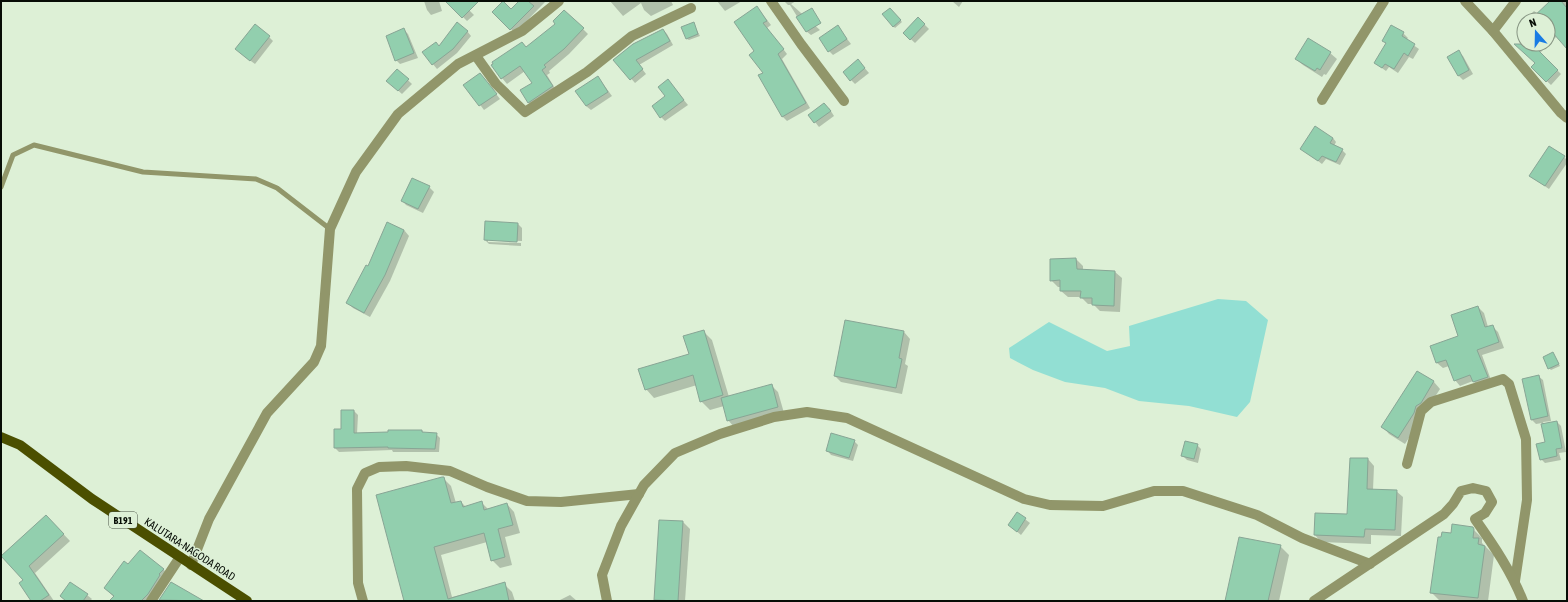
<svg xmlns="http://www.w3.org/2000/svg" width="1568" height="602" font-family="'Asap Condensed',sans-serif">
<rect width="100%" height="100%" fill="#ddf0d6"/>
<path fill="#92dfd3" d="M1218 299 1246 301 1268 320 1250 402 1237 417 1189 406 1139 401 1105 388 1065 382 1033 370 1010 358 1009 348 1049 322 1107 351 1130 346 1129 326Z"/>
<g fill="#0003">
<path d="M424 1H439L442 11 431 15 427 10Z"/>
<path d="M453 1H460L474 15 467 21 450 4Z"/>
<path d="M520 1H546L515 33 493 12 511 11Z"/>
<path d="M610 1H671L673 5 651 16 644 10 641 3 623 16Z"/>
<path d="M717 1H742L725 11Z"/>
<path d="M784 1H796L791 4 820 30 811 35 806 31 790 5H788Z"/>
<path d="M952 1H963L959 7Z"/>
<path d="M1552 1H1567V6L1565 7 1567 9V47L1557 36 1540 53 1561 74 1551 85 1532 67 1536 63 1525 44H1548V20H1525L1534 11 1538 14Z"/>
<path d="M757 7 771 25 767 28 787 54 782 59 810 108 787 121 783 117 760 76 764 73 756 51Z"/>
<path d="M890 9 902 22 895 28 883 14Z"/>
<path d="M918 18 929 29 915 43 904 33Z"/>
<path d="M693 23 700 36 689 40 687 39Z"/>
<path d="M838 27 851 44 833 55 829 51Z"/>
<path d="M583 29 588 34 569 54 549 71 550 73 547 75 557 92 534 107 528 102 533 83 525 71 507 84 492 66 522 43 527 48Z"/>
<path d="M404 30 408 34 418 58 400 64 396 60Z"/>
<path d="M663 30 667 34 673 45 639 65 646 74 635 83 615 60Z"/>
<path d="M467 31 471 36 457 53 437 69 423 52 439 47Z"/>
<path d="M1403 33 1408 38 1406 40 1419 49 1413 59 1409 57 1398 73 1389 67 1386 71 1375 63 1387 44 1384 41Z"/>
<path d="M269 37 273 41 255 64 240 53Z"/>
<path d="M1458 52 1463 56 1473 74 1463 80 1459 76Z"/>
<path d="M1330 53 1337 59 1326 75 1324 74 1322 77 1303 65 1296 59Z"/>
<path d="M862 65 869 73 855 84 851 80Z"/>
<path d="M397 70 412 84 402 94 392 85Z"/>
<path d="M598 77 612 96 591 110 586 106Z"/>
<path d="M484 78 500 99 484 110 465 85Z"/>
<path d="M668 81 688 105 665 121 661 117Z"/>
<path d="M829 108 834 116 819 127 815 122Z"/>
<path d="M1333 138 1336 142 1334 146 1342 150 1346 154 1340 165 1326 159 1322 164 1302 149Z"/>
<path d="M1564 157 1567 160V163L1549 189 1530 176Z"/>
<path d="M429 187 434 192 423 213 406 205 402 200Z"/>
<path d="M486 222 518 224 522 228V241L488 240V242L521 243V246L489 244 485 240Z"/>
<path d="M404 230 409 236 390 281 370 317 353 308 347 302 369 268Z"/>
<path d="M1076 259 1083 266V271L1115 272 1122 278 1120 312 1100 311 1093 304H1088L1081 297H1068L1061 291V287H1058L1051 280Z"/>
<path d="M1478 307 1484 313 1488 327 1492 326 1498 332 1504 348 1482 355 1492 383 1479 387 1473 381 1460 386 1455 380 1449 366 1443 368 1437 363 1432 346 1460 337Z"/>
<path d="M703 331 712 340 729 397 771 385 778 392 784 413 734 427 728 420 724 406 710 410 701 401 697 385 654 398 646 389 690 355Z"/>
<path d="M904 332 910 339 905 364 908 366 902 394 841 382 835 376Z"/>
<path d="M1553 353 1560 366 1551 370 1549 368Z"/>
<path d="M1418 372 1434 382 1440 389 1405 444 1389 434 1383 427Z"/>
<path d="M1538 376 1543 380 1551 421 1543 422 1544 424 1557 422 1561 426 1566 452 1559 453 1561 460 1545 463 1541 459 1546 443 1542 423 1536 424 1532 420Z"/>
<path d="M354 411 358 415 357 434 422 431 424 433 436 434 440 438 439 452H393L392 450 339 452 335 448 342 430Z"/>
<path d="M854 441 858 445 853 461 831 455 827 450Z"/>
<path d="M1197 445 1201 449 1198 463 1187 460 1182 455Z"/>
<path d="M1368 459 1374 466 1373 490 1396 491 1403 497 1401 536 1371 535V544L1321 542 1315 535 1348 515Z"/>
<path d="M443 478 451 486 456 503 461 502 466 507 482 503 488 509 507 504 514 512 520 533 505 537 512 565 500 568 492 560 487 542 441 555 452 597 504 584 512 592 515 601H405Z"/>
<path d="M1017 513 1030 523 1021 535 1009 525Z"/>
<path d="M660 521 683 522 690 529 685 601H657L655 599Z"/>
<path d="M52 522 70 541 35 573 54 601H32L25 581 2 556Z"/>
<path d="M1472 528 1482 538V543L1494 555 1488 601H1440L1431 592 1442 538Z"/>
<path d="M1280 546 1289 555 1279 601H1226Z"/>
<path d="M129 566 163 569 169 575 152 601H110L114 597 105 588Z"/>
<path d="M172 583 202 601H161Z"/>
<path d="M87 595 92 599 90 601H66Z"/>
<path d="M570 595 577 601H558Z"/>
</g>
<g fill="#92cfae" stroke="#88a595">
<path d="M445 1H479L462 18Z"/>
<path d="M503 1 511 9 519 1H528L534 6 510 30 492 12Z"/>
<path d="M1550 1H1561L1567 8V49L1553 33 1548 38V20H1530Z"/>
<path d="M757 6 767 21 763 23 784 49 778 54 806 103 782 117 758 75 763 73 749 55 754 51 734 22Z"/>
<path d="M812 8 821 23 806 32 796 17Z"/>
<path d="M890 8 901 20 893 27 882 14Z"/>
<path d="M564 10 584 28 564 49 544 65 546 67 542 70 553 86 528 103 520 90 532 83 520 66 501 79 491 65 493 64 492 62 522 42 526 47 555 24 553 21Z"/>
<path d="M918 17 925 24 910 40 903 33Z"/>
<path d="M457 22 468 31 453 49 432 65 422 52 436 42 439 46Z"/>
<path d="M694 22 698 34 686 39 681 27Z"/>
<path d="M255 24 270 36 250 61 235 49Z"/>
<path d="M838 25 847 39 828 52 819 38Z"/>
<path d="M1391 25 1404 32 1402 36 1415 44 1408 56 1404 53 1394 69 1385 64 1382 68 1374 63 1386 43 1382 41Z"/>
<path d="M404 28 414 53 395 61 386 36Z"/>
<path d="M663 29 670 41 636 60 643 69 630 80 613 60 633 44Z"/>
<path d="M1308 38 1331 52 1320 70 1317 68 1315 71 1295 59Z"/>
<path d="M1514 44H1532L1558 70 1546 82 1531 67 1535 63Z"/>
<path d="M1459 50 1469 70 1458 76 1447 57Z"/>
<path d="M858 59 865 68 850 81 843 72Z"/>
<path d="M397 69 409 79 398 91 386 81Z"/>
<path d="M480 73 497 94 479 106 463 85Z"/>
<path d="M598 76 608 92 586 106 575 91Z"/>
<path d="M668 79 684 100 660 118 652 106 665 96 658 87Z"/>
<path d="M824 103 831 111 814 123 808 115Z"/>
<path d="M1315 126 1333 138 1330 143 1343 149 1336 162 1322 156 1318 161 1300 149Z"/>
<path d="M1549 146 1565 156 1545 186 1529 176Z"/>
<path d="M412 178 430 186 418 209 401 201Z"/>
<path d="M485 221 518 223 517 242 484 240Z"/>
<path d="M387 222 404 230 385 275 364 313 346 303 366 265 368 266Z"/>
<path d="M1076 258 1077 269 1115 271 1114 306 1092 305V298H1080L1081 291H1060V280L1050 281V259Z"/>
<path d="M1478 306 1485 327 1493 325 1499 342 1477 350 1488 377 1473 382 1470 375 1454 381 1446 360 1436 363 1430 346 1458 336 1451 315Z"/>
<path d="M845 320 904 331 899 358 902 359 896 388 834 376Z"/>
<path d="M704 330 723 395 700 402 693 375 645 390 638 369 689 354 683 336Z"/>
<path d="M1553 352 1559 364 1548 369 1543 357Z"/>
<path d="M1417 371 1434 381 1421 403 1416 406 1414 413 1398 438 1381 427Z"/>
<path d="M1539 375 1548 416 1531 420 1522 379Z"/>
<path d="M772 384 778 407 727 421 721 398Z"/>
<path d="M341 410H354V433L388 432V430H422V432L437 433 435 449 388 448V447L334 448V429H341Z"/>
<path d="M1557 421 1562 448 1556 449 1557 456 1540 460 1536 444 1545 442 1541 424Z"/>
<path d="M831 433 855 440 849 458 826 451Z"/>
<path d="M1185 441 1198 444 1194 459 1181 456Z"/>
<path d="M1350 458H1368L1367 489 1397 490 1395 530 1365 529 1364 537 1314 535 1315 513 1347 514Z"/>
<path d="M442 477H444L451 503 461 501 463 507 482 501 484 510 507 503 513 525 498 529 505 557 491 561 484 533 434 547 448 599 505 582 509 601H404L376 495Z"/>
<path d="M1017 512 1026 518 1017 532 1008 525Z"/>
<path d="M46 515 64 534 29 566 49 595 40 601H31L19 583 23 580 1 556Z"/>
<path d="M659 520 683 521 678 601 654 600Z"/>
<path d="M1452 524 1473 527 1474 529 1473 538H1479L1478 544 1485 546 1478 598 1430 593 1438 537H1441L1442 532 1451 533Z"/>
<path d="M1239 537 1281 545 1268 601H1225Z"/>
<path d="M140 550 164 569 159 574 160 575 148 594 141 601H109L114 596 104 588 124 561 128 564Z"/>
<path d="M70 582 88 594 83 601H66L60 596Z"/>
<path d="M171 582 204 601 159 600Z"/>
</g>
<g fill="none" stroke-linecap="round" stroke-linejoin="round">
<path stroke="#91966a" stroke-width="5" d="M1 187 13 155 34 145 143 172 256 179 277 188 330 229"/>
<g stroke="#91966a" stroke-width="10">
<path d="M771 1 801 44 844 101"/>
<path d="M1465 1 1493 31 1561 113 1567 118"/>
<path d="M1493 31 1516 1"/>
<path d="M476 56 496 84 525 112 587 72 632 36 691 8"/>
<path d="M1322 100 1384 1"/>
<path d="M1407 464 1421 411 1431 402 1503 379 1509 384 1526 439 1527 500 1515 581"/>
<path d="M191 565 209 519 267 413 314 362 321 346 330 229 356 172 398 114 458 64 522 31 559 1"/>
<path d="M151 601 180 557"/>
<path d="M363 601 358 583 357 489 365 473 379 467 406 466 450 471 487 487 527 501 561 502 639 494"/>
<path d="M607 601 602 575 621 526 644 485 675 453 720 434 774 417 807 412 847 418 1024 499 1050 505 1103 506 1154 491H1183L1257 515 1302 538 1370 564"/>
<path d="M1314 601 1444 514 1453 504 1461 491 1473 488 1486 491 1492 502 1485 513 1475 519C1494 546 1511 571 1523 601"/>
</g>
<path stroke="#4b4f00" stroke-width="10" d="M1 437 20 445 92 499 247 601"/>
</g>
<g text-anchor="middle" stroke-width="3" stroke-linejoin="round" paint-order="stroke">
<rect fill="#ddf0d6" stroke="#475144" stroke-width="1" x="109" y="512" width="28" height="16" rx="3"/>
<g font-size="10" font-weight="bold" fill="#070d06">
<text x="123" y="524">B191</text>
</g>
<g font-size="11" fill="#070d06" stroke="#ddf0d6">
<text transform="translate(190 549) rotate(33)" y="4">KALUTARA-NAGODA ROAD</text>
</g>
</g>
<rect width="1568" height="602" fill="none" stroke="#070d06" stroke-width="4"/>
<g transform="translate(1536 32) rotate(340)"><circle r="19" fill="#ddf0d6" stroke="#879583"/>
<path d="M0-3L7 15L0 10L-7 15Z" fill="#187ce4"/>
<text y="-6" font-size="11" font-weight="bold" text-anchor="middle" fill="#070d06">N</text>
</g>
</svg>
